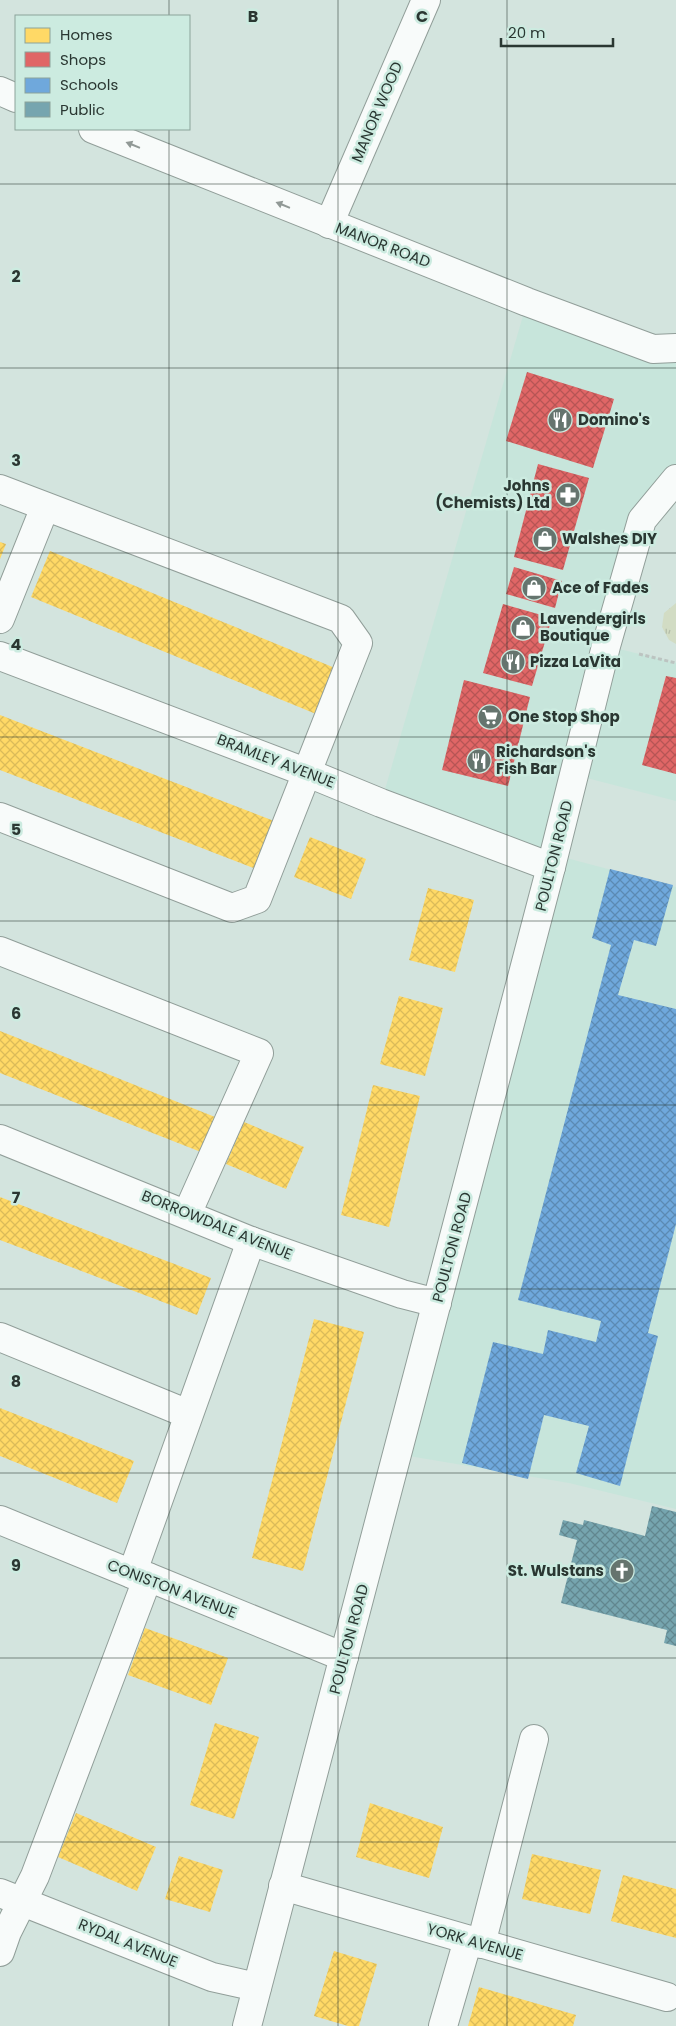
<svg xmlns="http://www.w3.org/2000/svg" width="676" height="2026" font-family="Poppins,sans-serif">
<defs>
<pattern id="grass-tufts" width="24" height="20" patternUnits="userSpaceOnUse" patternTransform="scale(1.25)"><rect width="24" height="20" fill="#d2dcc4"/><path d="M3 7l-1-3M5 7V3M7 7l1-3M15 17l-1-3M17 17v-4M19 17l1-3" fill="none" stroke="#b4bda9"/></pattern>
<pattern id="homes-cross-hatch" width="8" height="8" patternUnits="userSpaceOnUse" patternTransform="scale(1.25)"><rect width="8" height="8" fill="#ffd966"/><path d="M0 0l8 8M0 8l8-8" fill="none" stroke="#dbbb59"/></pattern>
<pattern id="shops-cross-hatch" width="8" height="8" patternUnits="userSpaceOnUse" patternTransform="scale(1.25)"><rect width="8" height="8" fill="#e06666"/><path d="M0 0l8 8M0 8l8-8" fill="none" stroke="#b65555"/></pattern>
<pattern id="schools-cross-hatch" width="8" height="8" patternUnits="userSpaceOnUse" patternTransform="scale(1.25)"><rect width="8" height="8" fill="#6fa8dc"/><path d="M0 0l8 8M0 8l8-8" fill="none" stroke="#5b8ab3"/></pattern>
<pattern id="public-cross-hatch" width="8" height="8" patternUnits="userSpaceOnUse" patternTransform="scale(1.25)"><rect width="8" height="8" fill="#76a5af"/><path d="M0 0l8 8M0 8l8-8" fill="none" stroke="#61878f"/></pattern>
</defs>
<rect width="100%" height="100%" fill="#d3e4de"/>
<path fill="#c7e5db" d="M527 302 676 340V479L642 520 607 646 676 663V801L575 775 555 855 676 887V1509L569 1483 397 1454 551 867 381 803Z"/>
<path fill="url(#grass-tufts)" d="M676 603V644L669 640 662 627 664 613Z"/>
<g fill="url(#homes-cross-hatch)">
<path d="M0 542 6 544 0 559Z"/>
<path d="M50 551 335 668 316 714 31 597Z"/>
<path d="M0 715 274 821 256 869 0 770Z"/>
<path d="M310 837 366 859 351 899 294 877Z"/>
<path d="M428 888 474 900 455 972 409 960Z"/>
<path d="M399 996 443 1008 425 1076 380 1064Z"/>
<path d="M0 1031 220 1119 206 1154 0 1073Z"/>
<path d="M373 1085 420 1096 389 1227 341 1215Z"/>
<path d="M244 1122 304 1147 286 1189 226 1164Z"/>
<path d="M0 1197 211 1278 197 1315 0 1240Z"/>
<path d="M314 1319 364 1332 303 1571 252 1558Z"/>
<path d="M0 1408 134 1461 117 1503 0 1456Z"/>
<path d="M145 1628 228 1658 211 1705 128 1675Z"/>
<path d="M215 1723 259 1737 234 1819 190 1805Z"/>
<path d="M370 1803 443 1827 429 1878 356 1857Z"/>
<path d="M76 1813 156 1847 137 1891 58 1857Z"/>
<path d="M532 1854 601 1870 590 1914 522 1899Z"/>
<path d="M179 1856 223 1870 210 1912 165 1899Z"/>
<path d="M623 1875 676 1889V1938L611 1921Z"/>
<path d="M334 1951 377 1964 359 2026H348L314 2016Z"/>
<path d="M479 1987 576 2015 573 2026H468Z"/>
</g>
<g fill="url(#shops-cross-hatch)">
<path d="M527 372 614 399 593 468 506 441Z"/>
<path d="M538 464 589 478 563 570 514 557Z"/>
<path d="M514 567 562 581 555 608 506 594Z"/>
<path d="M503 604 552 618 532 686 483 673Z"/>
<path d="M666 676 676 678V774L642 765Z"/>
<path d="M464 680 530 697 508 786 442 770Z"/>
</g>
<path fill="url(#schools-cross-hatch)" d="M610 869 673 885 656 946 634 940 618 995 676 1009V1224L648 1333 658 1336 620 1486 576 1473 589 1426 544 1415 528 1479 462 1463 493 1342 543 1354 548 1330 596 1342 601 1321 518 1300 611 945 592 938Z"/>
<path fill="url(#public-cross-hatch)" d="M652 1506 676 1512V1646L664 1643 667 1630 561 1603 577 1540 559 1535 563 1520 583 1525 584 1520 645 1536Z"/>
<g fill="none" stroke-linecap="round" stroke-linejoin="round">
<defs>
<g id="minor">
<path d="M0 91 16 98"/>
<path d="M93 129 527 302 653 349 676 348"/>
<path d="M329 224 426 0"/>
<path d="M0 489 341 619 358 643 257 899 232 908 0 817"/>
<path d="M0 619 45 507"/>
<path d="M0 656 308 773 381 803 551 867"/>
<path d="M0 951 259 1053 187 1214"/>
<path d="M0 1139 251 1241 402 1294 437 1303"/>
<path d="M0 1337 188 1414"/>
<path d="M0 1520 132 1574 148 1577 344 1657"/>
<path d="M132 1574 251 1241"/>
<path d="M283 1886 667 1997"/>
<path d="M0 1893 212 1977 257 1987"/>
<path d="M481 1944 534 1739"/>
<path d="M0 1952 7 1932 35 1876 148 1577"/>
<path d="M247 2026 551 867 606 646 642 520 676 479"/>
<path d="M443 2026 468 1940"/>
</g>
</defs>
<use href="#minor" stroke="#919e99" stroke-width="30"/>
<path stroke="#bcc4c1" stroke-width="3" stroke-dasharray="4 2.5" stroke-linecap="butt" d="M639 654 676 663"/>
<use href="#minor" stroke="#f8fbfa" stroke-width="28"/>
</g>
<defs><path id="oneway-solid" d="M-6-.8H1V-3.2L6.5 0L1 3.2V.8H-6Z" transform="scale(1.25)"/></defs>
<g fill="#919996">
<use href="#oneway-solid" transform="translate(133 145) rotate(-158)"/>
<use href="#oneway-solid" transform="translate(283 205) rotate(-158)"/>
</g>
<path fill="none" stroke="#2a3732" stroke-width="1" stroke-opacity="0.55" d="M169 0V16M338 0V2026M507 0V2026M169 129V2026M0 184H676M0 368H676M0 553H676M0 737H676M0 921H676M0 1105H676M0 1289H676M0 1473H676M0 1658H676M0 1842H676"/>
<defs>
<symbol id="restaurant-disc" viewBox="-11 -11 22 22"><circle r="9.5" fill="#65746e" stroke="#ccebe0"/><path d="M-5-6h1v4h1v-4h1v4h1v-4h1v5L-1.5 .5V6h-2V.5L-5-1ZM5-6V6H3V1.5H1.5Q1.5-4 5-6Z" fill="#fff"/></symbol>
<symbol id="pharmacy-disc" viewBox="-11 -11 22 22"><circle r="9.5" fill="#65746e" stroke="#ccebe0"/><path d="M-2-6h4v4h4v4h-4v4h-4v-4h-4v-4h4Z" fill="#fff"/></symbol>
<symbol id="shop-disc" viewBox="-11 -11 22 22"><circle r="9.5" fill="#65746e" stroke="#ccebe0"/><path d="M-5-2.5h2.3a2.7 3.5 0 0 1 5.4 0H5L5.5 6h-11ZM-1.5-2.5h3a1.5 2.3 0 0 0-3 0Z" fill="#fff"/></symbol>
<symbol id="supermarket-disc" viewBox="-11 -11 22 22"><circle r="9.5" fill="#65746e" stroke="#ccebe0"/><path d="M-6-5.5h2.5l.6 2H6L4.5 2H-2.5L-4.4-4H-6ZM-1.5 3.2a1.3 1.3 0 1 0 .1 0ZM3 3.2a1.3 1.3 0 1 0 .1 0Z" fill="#fff"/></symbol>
<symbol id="church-disc" viewBox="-11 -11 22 22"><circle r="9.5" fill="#65746e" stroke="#ccebe0"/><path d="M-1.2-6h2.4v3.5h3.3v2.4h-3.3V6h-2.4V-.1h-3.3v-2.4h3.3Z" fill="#fff"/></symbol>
</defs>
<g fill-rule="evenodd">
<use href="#restaurant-disc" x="546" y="406" width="28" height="28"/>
<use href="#pharmacy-disc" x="554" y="481" width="28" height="28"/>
<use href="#shop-disc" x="531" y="525" width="28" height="28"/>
<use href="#shop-disc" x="520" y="574" width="28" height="28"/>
<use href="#shop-disc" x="509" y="614" width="28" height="28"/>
<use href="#restaurant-disc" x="499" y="648" width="28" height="28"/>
<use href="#supermarket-disc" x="476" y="703" width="28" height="28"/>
<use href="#restaurant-disc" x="465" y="747" width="28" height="28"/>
<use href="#church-disc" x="608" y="1557" width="28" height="28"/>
</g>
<g text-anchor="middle" stroke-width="5" stroke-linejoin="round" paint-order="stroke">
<g font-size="15" fill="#2a3732" stroke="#ccebe0">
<text transform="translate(377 112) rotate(-67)" y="5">MANOR WOOD</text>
<text transform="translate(383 245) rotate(21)" y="5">MANOR ROAD</text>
<text transform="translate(276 761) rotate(21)" y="5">BRAMLEY AVENUE</text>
<text transform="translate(554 856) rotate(-76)" y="5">POULTON ROAD</text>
<text transform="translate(217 1225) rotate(22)" y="5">BORROWDALE AVENUE</text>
<text transform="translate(452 1247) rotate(-75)" y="5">POULTON ROAD</text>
<text transform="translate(172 1589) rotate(21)" y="5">CONISTON AVENUE</text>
<text transform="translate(349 1639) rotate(-75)" y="5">POULTON ROAD</text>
<text transform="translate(475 1942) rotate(16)" y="5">YORK AVENUE</text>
<text transform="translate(128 1943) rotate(22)" y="5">RYDAL AVENUE</text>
</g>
<g font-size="15" font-weight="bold" fill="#2a3732" stroke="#ccebe0" text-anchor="start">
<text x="578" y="425">Domino's</text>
<text x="550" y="491" text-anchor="end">Johns<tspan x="550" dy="17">(Chemists) Ltd</tspan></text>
<text x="562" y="544">Walshes DIY</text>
<text x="552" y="593">Ace of Fades</text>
<text x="540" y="624">Lavendergirls<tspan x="540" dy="17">Boutique</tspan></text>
<text x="530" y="667">Pizza LaVita</text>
<text x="508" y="722">One Stop Shop</text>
<text x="496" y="757">Richardson's<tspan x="496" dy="17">Fish Bar</tspan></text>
<text x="604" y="1576" text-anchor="end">St. Wulstans</text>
</g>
</g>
<g font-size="16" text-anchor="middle" font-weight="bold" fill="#2a3732" stroke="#ccebe0" stroke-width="5" stroke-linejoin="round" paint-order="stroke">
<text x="253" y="22">B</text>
<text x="422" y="22">C</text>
<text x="16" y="282">2</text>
<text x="16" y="466">3</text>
<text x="16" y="650">4</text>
<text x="16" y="835">5</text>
<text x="16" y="1019">6</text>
<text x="16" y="1203">7</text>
<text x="16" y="1387">8</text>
<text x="16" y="1571">9</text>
</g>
<rect x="15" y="15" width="175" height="115" fill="#ccebe0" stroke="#8ba39a"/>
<rect x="25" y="28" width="25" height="15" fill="#ffd966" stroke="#8ba39a"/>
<text x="60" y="40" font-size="15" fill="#2a3732">Homes</text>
<rect x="25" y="52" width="25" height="15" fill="#e06666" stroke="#8ba39a"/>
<text x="60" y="65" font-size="15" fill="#2a3732">Shops</text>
<rect x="25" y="78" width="25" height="15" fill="#6fa8dc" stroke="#8ba39a"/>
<text x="60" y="90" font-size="15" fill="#2a3732">Schools</text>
<rect x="25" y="102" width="25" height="15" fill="#76a5af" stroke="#8ba39a"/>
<text x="60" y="115" font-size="15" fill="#2a3732">Public</text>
<path d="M501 38v8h112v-8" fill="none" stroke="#2a3732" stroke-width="2.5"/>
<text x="508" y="38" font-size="15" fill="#2a3732" stroke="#ccebe0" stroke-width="4" paint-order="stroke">20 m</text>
</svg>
